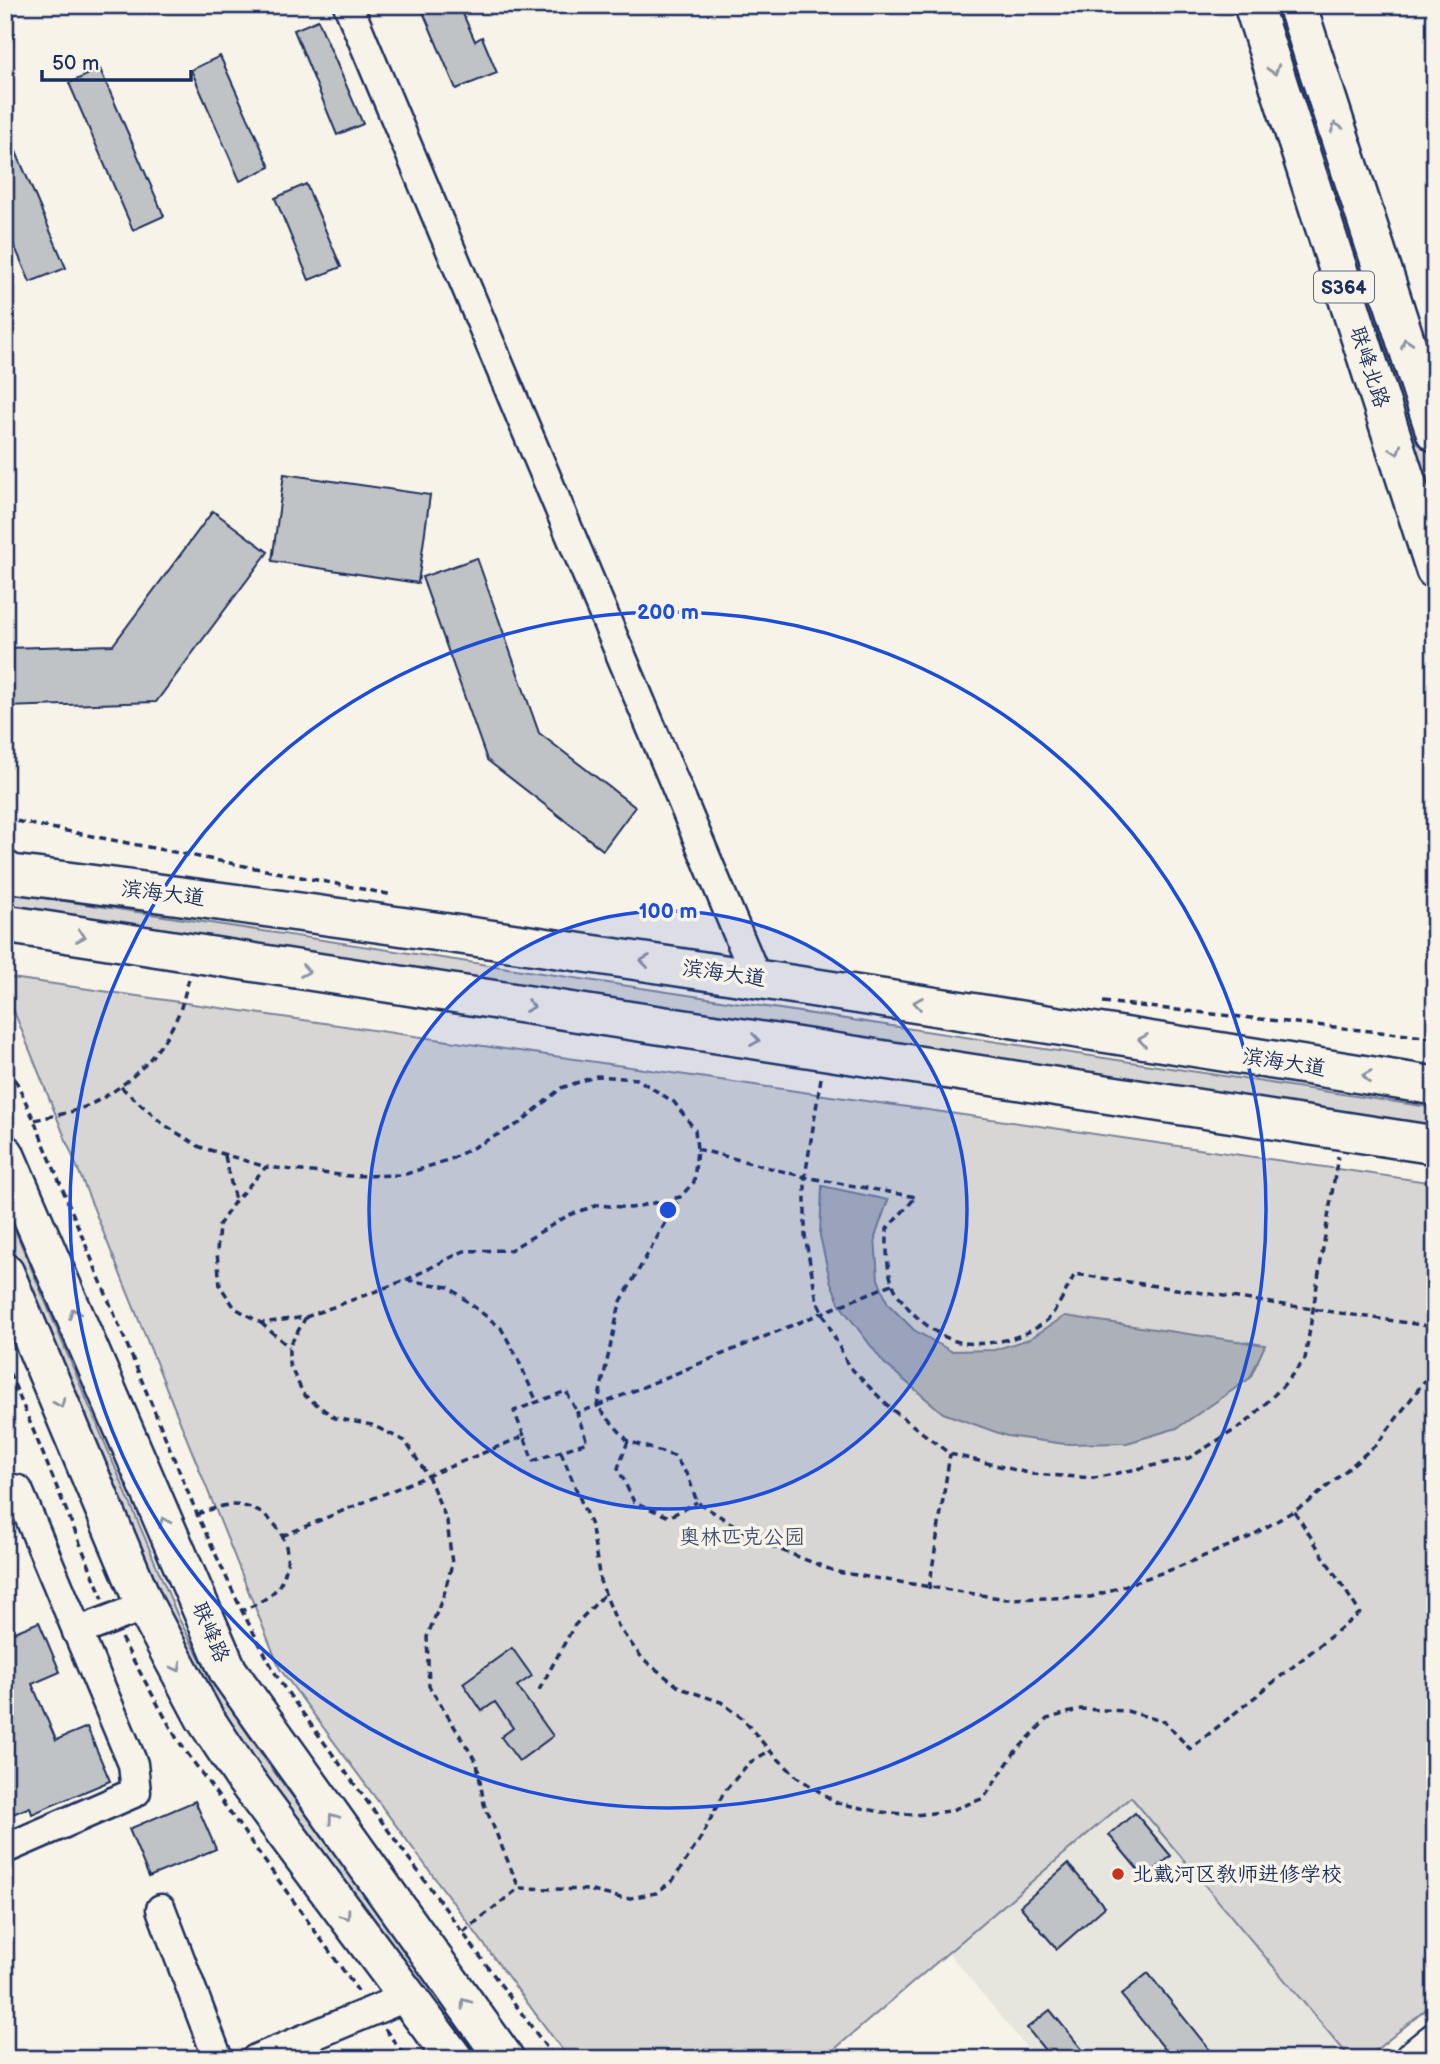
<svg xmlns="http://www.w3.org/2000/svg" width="1440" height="2064" font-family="'Balsamiq Sans','LXGW WenKai TC',sans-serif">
<rect width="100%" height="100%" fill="#f7f3e8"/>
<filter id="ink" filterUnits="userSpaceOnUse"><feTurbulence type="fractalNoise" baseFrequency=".0143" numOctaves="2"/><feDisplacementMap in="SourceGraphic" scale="14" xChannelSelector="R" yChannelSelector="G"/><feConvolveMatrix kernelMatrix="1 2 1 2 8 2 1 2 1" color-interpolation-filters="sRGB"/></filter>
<g filter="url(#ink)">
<path fill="#e6e5de" d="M1132 1796 1343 2049 1332 2059H1036L948 1952Z"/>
<g fill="#d7d6d4" stroke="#798299" stroke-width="2">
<path d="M1266 5H1284L1327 142 1312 147Z"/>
<path d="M1341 177 1435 471V527L1323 180Z"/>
<path d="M5 892 1435 1108V1127L5 910Z"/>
<path d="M5 977 1435 1183V2002L1365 2059H1351L1131 1797 823 2059H569L280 1669 5 989Z"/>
<path d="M5 1206 179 1619 211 1679 264 1758 486 2059H467L250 1766 170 1631 5 1240Z"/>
</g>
<path fill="#acb0b9" stroke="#727c95" stroke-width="2" d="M822 1186 888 1200 875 1237 878 1279 888 1304 914 1330 951 1351 994 1350 1029 1339 1065 1316 1265 1345 1250 1378 1217 1401 1177 1428 1127 1443 1065 1444 1007 1436 943 1413 884 1363 840 1305 830 1280 820 1236Z"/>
<g fill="#c0c3c5" stroke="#1b2f5e" stroke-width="2">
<path d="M420 5H459L475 41 482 37 497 73 456 89Z"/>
<path d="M318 20 363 124 337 135 294 30Z"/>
<path d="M220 56 270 167 240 181 191 70Z"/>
<path d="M100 69 164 216 133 230 69 83Z"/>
<path d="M5 126 66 268 30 282 5 224Z"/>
<path d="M306 184 341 267 309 280 275 198Z"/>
<path d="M284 474 430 495 418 583 272 561Z"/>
<path d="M213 511 268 552 156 702 5 707V648L113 645Z"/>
<path d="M477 558 539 733 635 807 603 850 487 760 422 577Z"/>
<path d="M39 1622 60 1672 32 1684 56 1740 87 1727 110 1781 32 1814 30 1807 5 1817V1636Z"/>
<path d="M512 1648 532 1676 517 1686 553 1736 519 1761 501 1737 513 1728 495 1702 482 1711 463 1683Z"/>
<path d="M195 1801 216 1849 149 1877 129 1829Z"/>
<path d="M1135 1813 1171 1856 1145 1878 1109 1835Z"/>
<path d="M1068 1864 1105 1907 1057 1949 1020 1906Z"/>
<path d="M1148 1973 1217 2059H1173L1121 1995Z"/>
<path d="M1050 2010 1090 2059H1052L1027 2028Z"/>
</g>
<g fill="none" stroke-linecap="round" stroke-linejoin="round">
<defs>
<g id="minor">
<path d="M348 5 756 977"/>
<path d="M5 1487 18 1490 133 1764 136 1792 5 1849"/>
<path d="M77 1632 145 1606"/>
<path d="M161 1909 218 2059"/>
<path d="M256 2059 406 1997"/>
</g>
<g id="major">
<path d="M1253 5 1435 570"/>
<path d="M1297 5 1435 432"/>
<path d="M5 870 12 874C488 934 961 1010 1435 1086"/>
<path d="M5 924 1435 1145"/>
<path d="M5 1154 228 1671 505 2059"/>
<path d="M5 1273 145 1606 204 1717 245 1779 454 2059"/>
<path d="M1414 2059 1435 2042"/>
</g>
</defs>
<use href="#minor" stroke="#1b2f5e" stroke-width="33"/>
<use href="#major" stroke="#1b2f5e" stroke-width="42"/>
<g stroke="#1b2f5e" stroke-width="3.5" stroke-dasharray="7 5" stroke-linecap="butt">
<path d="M5 819 393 895"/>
<path d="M1103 1002 1435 1038"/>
<path d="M5 1057 34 1120 197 1514 242 1611 280 1682 555 2059"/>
<path d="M821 1078 805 1177V1236L817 1301 848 1365 890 1408 950 1454 1032 1474 1094 1478 1189 1458 1246 1423 1282 1387 1305 1359 1338 1156"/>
<path d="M121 1087 163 1124 200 1147 266 1167"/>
<path d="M35 1120C50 1116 68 1114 82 1108 124 1091 160 1056 178 1015 183 1004 185 991 189 979"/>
<path d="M697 1149 805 1177 916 1197 887 1229C887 1247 886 1265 892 1282 900 1307 938 1340 964 1343 991 1346 1025 1338 1046 1321 1056 1313 1068 1286 1075 1274L1435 1327"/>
<path d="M225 1156 235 1201"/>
<path d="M406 1280 464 1251 510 1250 569 1215 598 1205 631 1208 680 1197 694 1182 697 1149 695 1130 674 1102 637 1079 597 1076 561 1088 520 1123 451 1159 403 1175 349 1176 266 1167 235 1201 219 1225 217 1252 220 1286 235 1308 261 1323 306 1317 406 1280 449 1287 501 1328 517 1357 537 1402"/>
<path d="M892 1284 597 1406 628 1441 674 1456 688 1476 697 1502 763 1543 837 1572 1006 1599 1091 1597 1173 1569 1248 1538 1309 1502 1378 1443 1435 1367"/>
<path d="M306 1317 289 1347V1364L304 1395 335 1418 372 1425 405 1441 428 1476 447 1521 452 1564 444 1594 427 1637 429 1686 477 1763 484 1804 519 1888"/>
<path d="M261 1323 289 1347"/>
<path d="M5 1362 103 1599"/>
<path d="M524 1436 514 1411 566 1391 577 1412"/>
<path d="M628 1441 618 1468 634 1502 669 1517 697 1502"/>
<path d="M561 1452 592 1528 600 1581 619 1628 643 1659 680 1688 721 1702 742 1718 769 1750 797 1777 837 1803 881 1812 916 1815 949 1811 984 1798 1015 1752 1047 1719 1081 1709 1127 1711 1165 1722 1190 1749 1360 1613 1294 1511"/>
<path d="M197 1514C207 1511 219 1506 229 1505 268 1503 299 1541 283 1578 276 1596 258 1603 242 1611"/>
<path d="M282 1536 524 1436 533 1461 587 1442 577 1413 597 1406 620 1303 680 1197"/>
<path d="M929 1589 950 1454"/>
<path d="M121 1638 177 1739 358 1991"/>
<path d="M539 1690 574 1626 605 1594"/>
<path d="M463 1932 519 1888 588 1890 625 1899 656 1893 673 1880 701 1838 724 1792 749 1763 769 1751"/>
<path d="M385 2029 407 2059"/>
<path d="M1376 2059 1389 2049"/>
</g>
<use href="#minor" stroke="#f7f3e8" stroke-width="28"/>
<use href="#major" stroke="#f7f3e8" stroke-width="37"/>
</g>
<defs><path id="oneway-chevron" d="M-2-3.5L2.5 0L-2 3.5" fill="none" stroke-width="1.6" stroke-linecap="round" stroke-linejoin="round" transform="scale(1.75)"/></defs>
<g stroke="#8991a3">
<use href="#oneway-chevron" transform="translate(1274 70) rotate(72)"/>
<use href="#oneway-chevron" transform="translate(1336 127) rotate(-108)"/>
<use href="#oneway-chevron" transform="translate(1406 343) rotate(-108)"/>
<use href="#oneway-chevron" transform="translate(1396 450) rotate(72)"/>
<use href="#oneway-chevron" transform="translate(81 936) rotate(9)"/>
<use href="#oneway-chevron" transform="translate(645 961) rotate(-172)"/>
<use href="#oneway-chevron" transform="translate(305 971) rotate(9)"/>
<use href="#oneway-chevron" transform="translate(918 1003) rotate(-171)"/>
<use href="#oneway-chevron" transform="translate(530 1006) rotate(9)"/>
<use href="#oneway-chevron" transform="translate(755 1040) rotate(9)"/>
<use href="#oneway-chevron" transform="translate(1143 1040) rotate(-171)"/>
<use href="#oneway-chevron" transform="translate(1367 1076) rotate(-171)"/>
<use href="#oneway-chevron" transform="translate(74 1313) rotate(-113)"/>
<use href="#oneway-chevron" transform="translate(60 1403) rotate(67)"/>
<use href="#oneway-chevron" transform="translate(164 1522) rotate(-113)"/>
<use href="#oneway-chevron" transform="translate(177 1667) rotate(62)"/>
<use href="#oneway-chevron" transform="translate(333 1818) rotate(-126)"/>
<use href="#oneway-chevron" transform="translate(346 1915) rotate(54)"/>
<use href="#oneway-chevron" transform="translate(465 2003) rotate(-126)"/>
</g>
</g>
<circle cx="668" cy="1210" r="299" fill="#1d4ed8" fill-opacity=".12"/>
<g fill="none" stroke="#1d4ed8" stroke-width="3.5">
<circle cx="668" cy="1210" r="299"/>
<circle cx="668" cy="1210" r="598"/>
</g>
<circle fill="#c8321e" stroke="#f7f3e8" stroke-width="2.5" cx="1118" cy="1874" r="7"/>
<g text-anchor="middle" stroke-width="7" stroke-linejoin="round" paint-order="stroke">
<rect fill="#f7f3e8" stroke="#5d6a87" stroke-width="2" x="1314" y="271.5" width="60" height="31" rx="5"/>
<g font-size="19" font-weight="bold" fill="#1b2f5e">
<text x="1344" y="294">S364</text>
</g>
<g font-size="21" fill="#1b2f5e" stroke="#f7f3e8">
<text transform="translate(1370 367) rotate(72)" y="7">联峰北路</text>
<text transform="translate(163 893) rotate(7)" y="7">滨海大道</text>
<text transform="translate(724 973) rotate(8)" y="7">滨海大道</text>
<text transform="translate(1284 1062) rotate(9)" y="7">滨海大道</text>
<text transform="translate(211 1632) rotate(67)" y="7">联峰路</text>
</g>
<g font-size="21" fill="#415076" stroke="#f7f3e8">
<text x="742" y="1544">奥林匹克公园</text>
</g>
<g font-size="21" fill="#1b2f5e" stroke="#f7f3e8" text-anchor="start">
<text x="1132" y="1881">北戴河区教师进修学校</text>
</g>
</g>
<circle cx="668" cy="1210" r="10" fill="#1d4ed8" stroke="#f7f3e8" stroke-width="3.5"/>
<g font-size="21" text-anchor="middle" font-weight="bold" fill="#1d4ed8" stroke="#f7f3e8" stroke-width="7" stroke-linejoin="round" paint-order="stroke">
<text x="668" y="619">200 m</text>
<text x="668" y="918">100 m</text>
</g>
<rect width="1440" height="2064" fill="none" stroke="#f7f3e8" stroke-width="28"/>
<rect x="14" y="14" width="1412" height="2036" fill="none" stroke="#1b2f5e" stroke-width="2.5" filter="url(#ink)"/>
<path d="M42 70v10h149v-10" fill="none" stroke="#1b2f5e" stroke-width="3.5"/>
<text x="52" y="70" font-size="21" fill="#1b2f5e" stroke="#f7f3e8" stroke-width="5" paint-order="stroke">50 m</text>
</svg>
